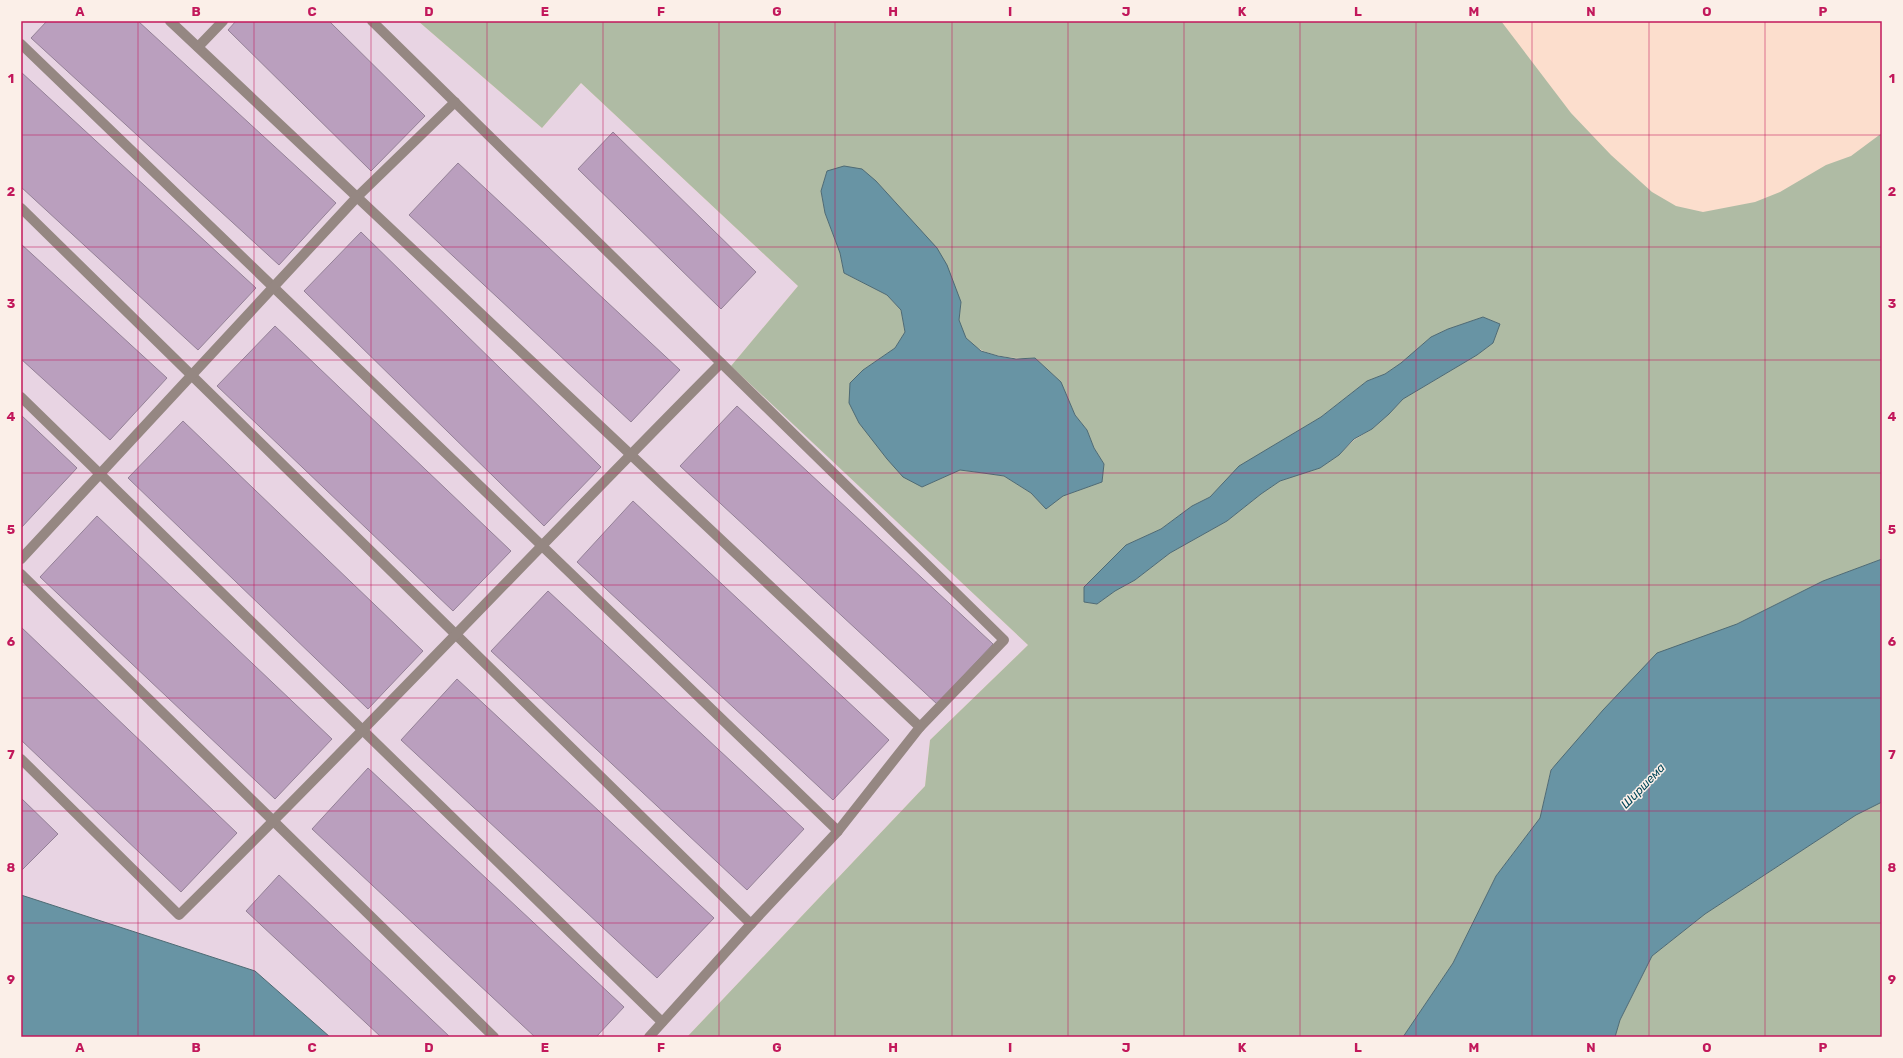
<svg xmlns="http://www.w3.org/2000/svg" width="1903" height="1058" font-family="Rubik,sans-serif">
<rect width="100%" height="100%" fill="#fcdecd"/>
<path fill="#e8d4e3" d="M21 21H418L542 128 581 83 798 286 731 366 1028 645 930 740 925 786 687 1037H330L255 971 21 895Z"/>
<g fill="#afbba4" fill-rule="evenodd">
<path d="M418 21H1501L1571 113 1611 155 1652 192 1676 206 1703 212 1755 202 1780 192 1826 165 1851 156 1882 133V559L1823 581 1737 624 1551 769 1540 818 1496 876 1453 963 1403 1037H687L925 786 930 740 1028 645 731 366 798 286 581 83 542 128ZM827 171 876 181 900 209 961 302C961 308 959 315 959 320 964 356 1007 359 1035 358L1061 382 1075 415 1087 430 1094 448 1104 464 1102 482 1063 496 1046 508 1031 493 1004 476 983 473 960 470 922 487 874 440 859 423 850 383 863 370 895 348 905 332 901 310 887 295 844 273 840 253 825 213 821 191ZM1483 317 1500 324 1493 343 1477 355 1403 399 1389 414 1372 429 1354 440 1339 455 1320 468 1280 481 1261 494 1227 521 1170 553 1135 580 1115 591 1097 604 1084 602V587L1126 545 1161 529 1192 506 1210 497 1240 466 1321 417 1367 381 1385 374 1401 363 1431 337 1448 329Z"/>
<path d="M1882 802V1037H1615L1620 1020 1652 956 1705 914 1856 815Z"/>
</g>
<g fill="#6894a4" stroke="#4e6a74">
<path d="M844 166 862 169 876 181 937 248 947 265 961 302 959 320 966 338 981 351 998 356 1016 359 1035 358 1061 382 1075 415 1087 430 1094 448 1104 464 1102 482 1063 496 1046 509 1031 493 1004 476 983 473 960 470 922 487 903 477 887 459 859 423 849 403 850 383 863 370 895 348 905 332 901 310 887 295 844 273 840 253 825 213 821 191 827 171Z"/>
<path d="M1483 317 1500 324 1493 343 1477 355 1403 399 1389 414 1372 429 1354 439 1339 455 1320 468 1280 481 1261 494 1227 521 1170 553 1135 580 1115 591 1097 604 1084 602V587L1126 545 1161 529 1192 506 1210 497 1239 466 1321 417 1367 381 1385 374 1401 363 1431 337 1448 329Z"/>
<path d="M1882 559V802L1856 815 1705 914 1652 956 1620 1020 1615 1037H1403L1453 963 1496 876 1540 818 1551 770 1603 710 1657 653 1737 624 1823 581Z"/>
<path d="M21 895 255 971 330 1037H21Z"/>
</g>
<g fill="#ba9fbe" stroke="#948197">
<path d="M47 21H138L336 203 279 265 31 38Z"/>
<path d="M236 21H329L425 116 371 171 228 30Z"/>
<path d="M21 72 256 288 198 350 21 187Z"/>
<path d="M613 132 756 272 721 309 578 169Z"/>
<path d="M458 163 680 370 631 422 409 215Z"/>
<path d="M361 232 601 467 544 526 304 291Z"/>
<path d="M21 244 167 378 110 440 21 359Z"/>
<path d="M275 326 511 551 453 611 217 386Z"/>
<path d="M737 406 993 644 937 704 680 466Z"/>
<path d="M21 415 77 468 21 528Z"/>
<path d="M183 421 423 651 368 709 128 478Z"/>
<path d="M633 501 889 740 833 800 577 562Z"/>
<path d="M97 516 332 739 275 799 40 577Z"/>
<path d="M548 591 804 829 747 890 491 651Z"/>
<path d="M21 627 237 833 181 892 21 740Z"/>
<path d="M457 679 714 918 657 978 401 740Z"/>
<path d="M368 768 624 1007 596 1037H535L312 829Z"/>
<path d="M21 798 58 834 21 871Z"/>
<path d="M279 875 450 1037H381L246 911Z"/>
</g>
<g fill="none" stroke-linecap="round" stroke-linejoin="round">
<g stroke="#958782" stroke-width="10">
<path d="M170 21 920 727 838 831 751 924 649 1037"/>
<path d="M372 21 1004 640 920 727"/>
<path d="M21 44 838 831"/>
<path d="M198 47 223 21"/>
<path d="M21 208 751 924"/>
<path d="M21 397 662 1022"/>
<path d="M21 559 357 197 455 102"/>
<path d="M21 574 494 1037"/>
<path d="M21 759 179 915C363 734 539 546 721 363"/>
</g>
</g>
<path fill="none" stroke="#c2185b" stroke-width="1" stroke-opacity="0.55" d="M138 21V1037M254 21V1037M371 21V1037M487 21V1037M603 21V1037M719 21V1037M835 21V1037M952 21V1037M1068 21V1037M1184 21V1037M1300 21V1037M1416 21V1037M1532 21V1037M1649 21V1037M1765 21V1037M21 135H1882M21 247H1882M21 360H1882M21 473H1882M21 585H1882M21 698H1882M21 811H1882M21 923H1882"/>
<g text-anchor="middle" stroke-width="3" stroke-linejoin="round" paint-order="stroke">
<g font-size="12" font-style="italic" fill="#034759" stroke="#fbefe8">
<text transform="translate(1643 786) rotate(-46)" y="4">Ширшема</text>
</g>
</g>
<rect width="1903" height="1058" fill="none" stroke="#fbefe8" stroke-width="44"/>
<rect x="22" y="22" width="1859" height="1014" fill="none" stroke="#c2185b" stroke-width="1.5"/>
<g font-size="13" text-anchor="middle" font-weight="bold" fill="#c2185b">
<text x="80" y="16">A</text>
<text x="196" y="16">B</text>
<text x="312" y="16">C</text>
<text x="429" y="16">D</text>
<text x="545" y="16">E</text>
<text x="661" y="16">F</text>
<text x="777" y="16">G</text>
<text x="893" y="16">H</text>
<text x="1010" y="16">I</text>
<text x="1126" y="16">J</text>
<text x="1242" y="16">K</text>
<text x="1358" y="16">L</text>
<text x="1474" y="16">M</text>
<text x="1591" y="16">N</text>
<text x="1707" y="16">O</text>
<text x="1823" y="16">P</text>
<text x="11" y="83">1</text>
<text x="1892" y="83">1</text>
<text x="11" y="196">2</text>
<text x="1892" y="196">2</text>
<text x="11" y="308">3</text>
<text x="1892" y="308">3</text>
<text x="11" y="421">4</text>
<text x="1892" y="421">4</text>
<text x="11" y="534">5</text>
<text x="1892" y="534">5</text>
<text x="11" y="646">6</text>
<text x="1892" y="646">6</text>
<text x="11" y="759">7</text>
<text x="1892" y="759">7</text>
<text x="11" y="872">8</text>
<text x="1892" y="872">8</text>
<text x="11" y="984">9</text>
<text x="1892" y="984">9</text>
<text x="80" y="1052">A</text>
<text x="196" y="1052">B</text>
<text x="312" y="1052">C</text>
<text x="429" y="1052">D</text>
<text x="545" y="1052">E</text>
<text x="661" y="1052">F</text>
<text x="777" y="1052">G</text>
<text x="893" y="1052">H</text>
<text x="1010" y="1052">I</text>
<text x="1126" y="1052">J</text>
<text x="1242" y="1052">K</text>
<text x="1358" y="1052">L</text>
<text x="1474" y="1052">M</text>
<text x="1591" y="1052">N</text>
<text x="1707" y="1052">O</text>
<text x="1823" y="1052">P</text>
</g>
</svg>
